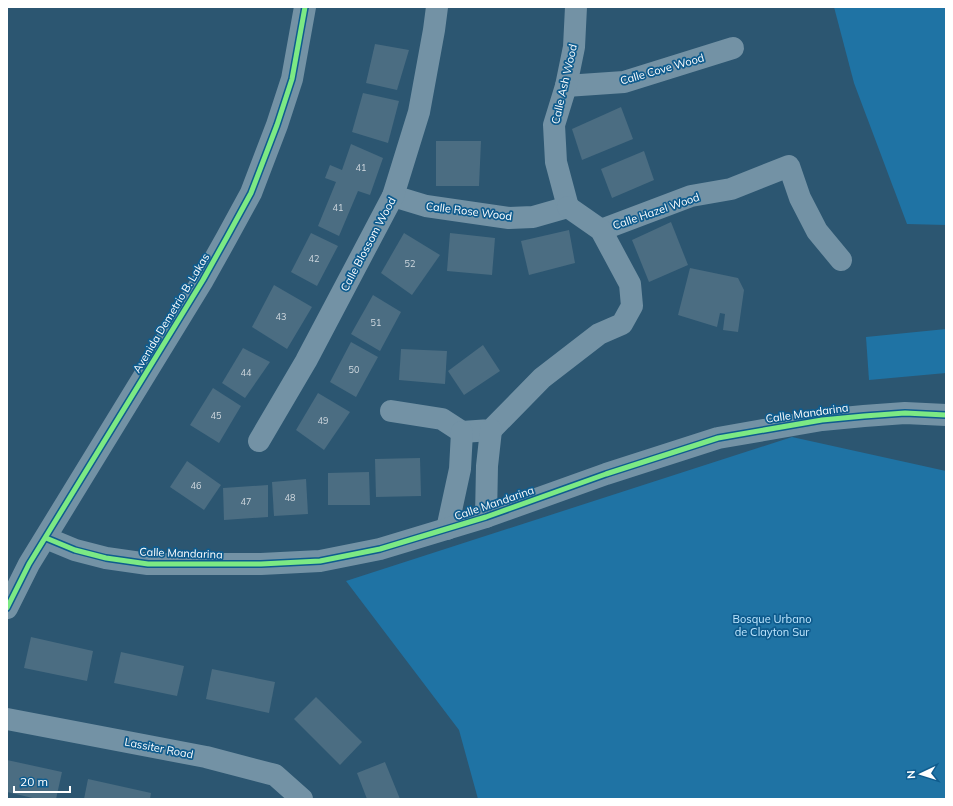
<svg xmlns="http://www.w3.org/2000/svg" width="953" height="806" font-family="Mulish,sans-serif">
<rect width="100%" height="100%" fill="#2c5671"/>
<g fill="#1f73a4">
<path d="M834 7H946V225L907 224 854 83Z"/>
<path d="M946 329V373L869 380 866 337Z"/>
<path d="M792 437 946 471V799H478L459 730 346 581Z"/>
</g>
<g fill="#4b6d82">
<path d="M375 44 409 50 397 90 366 83Z"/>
<path d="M363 93 399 101 388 143 352 132Z"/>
<path d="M621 107 633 139 582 160 572 129Z"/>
<path d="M436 141H481L479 186H436Z"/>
<path d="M351 144 383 158 370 195 358 191 339 236 318 226 336 182 325 178 330 165 342 170Z"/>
<path d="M644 151 654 180 612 198 601 169Z"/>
<path d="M671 222 688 265 649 282 632 240Z"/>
<path d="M569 230 575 263 529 275 521 241Z"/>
<path d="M311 233 338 246 317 286 291 272Z"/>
<path d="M404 233 440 255 412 295 381 273Z"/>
<path d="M450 233 495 238 492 275 447 271Z"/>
<path d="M690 268 738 278 744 290 738 332 723 330 725 314 720 313 717 327 678 315Z"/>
<path d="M274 285 312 307 287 349 252 327Z"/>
<path d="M373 295 401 312 380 351 351 334Z"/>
<path d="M351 342 378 357 356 397 330 382Z"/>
<path d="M483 345 500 371 464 395 448 371Z"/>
<path d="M243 348 270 362 245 398 222 383Z"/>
<path d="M401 349 447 351 445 384 399 380Z"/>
<path d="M213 388 241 406 219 443 190 425Z"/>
<path d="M318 393 350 412 324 450 296 430Z"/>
<path d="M420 458 421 496 376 497 375 459Z"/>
<path d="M187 461 221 485 204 510 170 487Z"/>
<path d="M369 472 370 505H328V473Z"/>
<path d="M306 479 308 514 274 516 272 482Z"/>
<path d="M268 485V517L224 520 223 488Z"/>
<path d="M31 637 93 651 87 681 24 668Z"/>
<path d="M121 652 184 666 177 696 114 683Z"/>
<path d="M212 669 275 682 269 713 206 699Z"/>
<path d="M316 697 362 742 340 765 294 719Z"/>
<path d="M7 760 62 772 56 799H37L7 792Z"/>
<path d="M385 762 400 799H367L357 773Z"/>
<path d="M88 779 151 793 150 799H84Z"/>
</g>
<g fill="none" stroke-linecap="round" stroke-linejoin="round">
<g stroke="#7392a5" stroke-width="22">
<path d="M566 86 624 82 733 48"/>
<path d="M393 196 426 206 509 218 533 217 568 207"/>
<path d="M568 207 556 162 554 125 566 86 574 47 576 7"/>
<path d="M601 230 691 196 731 189 789 166 800 198 817 231 841 260"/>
<path d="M391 411 442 419 462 432"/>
<path d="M462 432 491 430 542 378 599 334 622 324 632 306 630 284 601 230 568 207"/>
<path d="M259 441 306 361 393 196 419 112 434 30 437 7"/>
<path d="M486 517 487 466 491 430"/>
<path d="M447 529 460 469 462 432"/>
<path d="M46 538 75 550 106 558 148 564H261L320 561 380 549 486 517 606 474 718 438 822 420 864 416 905 413 946 415"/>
<path d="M7 608 29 564 203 280 227 237 251 193 277 125 292 79 305 7"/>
<path d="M7 719 206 757 275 775 302 799"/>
</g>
<defs>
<g id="cycleway">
<path d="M46 538 75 550 106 558 148 564H261L320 561 380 549 486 517 606 474 718 438 822 420 864 416 905 413 946 415"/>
<path d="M7 608 29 564 203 280 227 237 251 193 277 125 292 79 305 7"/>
</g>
</defs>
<use href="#cycleway" stroke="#0f5c8e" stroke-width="8"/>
<use href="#cycleway" stroke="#7ce984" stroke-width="5"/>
</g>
<g text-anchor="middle" stroke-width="3.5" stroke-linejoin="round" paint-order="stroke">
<g font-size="9" fill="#d2dae0">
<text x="361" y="171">41</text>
<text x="338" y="211">41</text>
<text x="314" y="262">42</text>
<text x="410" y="267">52</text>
<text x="281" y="320">43</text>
<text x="376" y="326">51</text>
<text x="354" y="373">50</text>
<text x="246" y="376">44</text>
<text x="216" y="419">45</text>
<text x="323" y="424">49</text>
<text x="196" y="489">46</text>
<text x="290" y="501">48</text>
<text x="246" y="505">47</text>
</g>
<g font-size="11" fill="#fff" stroke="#0f5c8e">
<text transform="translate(662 69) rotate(-16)" y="4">Calle Cove Wood</text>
<text transform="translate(564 84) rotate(-77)" y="4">Calle Ash Wood</text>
<text transform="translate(469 211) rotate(7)" y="4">Calle Rose Wood</text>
<text transform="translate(656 211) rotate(-19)" y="4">Calle Hazel Wood</text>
<text transform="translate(368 244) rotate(-62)" y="4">Calle Blossom Wood</text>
<text transform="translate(171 313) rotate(-59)" y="4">Avenida Demetrio B. Lakas</text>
<text transform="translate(807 413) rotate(-8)" y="4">Calle Mandarina</text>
<text transform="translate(494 503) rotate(-19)" y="4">Calle Mandarina</text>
<text transform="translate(181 553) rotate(2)" y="4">Calle Mandarina</text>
<text transform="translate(159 748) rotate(11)" y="4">Lassiter Road</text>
</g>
<g font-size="11" fill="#bee6fe" stroke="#0f5c8e">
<text x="772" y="623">Bosque Urbano<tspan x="772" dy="13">de Clayton Sur</tspan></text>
</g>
</g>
<rect width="953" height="806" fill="none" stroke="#ffffff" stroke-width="16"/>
<g transform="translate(921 774) rotate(266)" stroke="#0f5c8e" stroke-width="3" paint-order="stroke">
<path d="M0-3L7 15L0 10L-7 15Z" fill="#ffffff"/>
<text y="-6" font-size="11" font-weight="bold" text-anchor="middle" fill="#ffffff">N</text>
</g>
<path d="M14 786v6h56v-6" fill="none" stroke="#ffffff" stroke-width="2"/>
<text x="20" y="786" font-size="12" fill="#ffffff" stroke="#0f5c8e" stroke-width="3" paint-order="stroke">20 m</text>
</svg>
